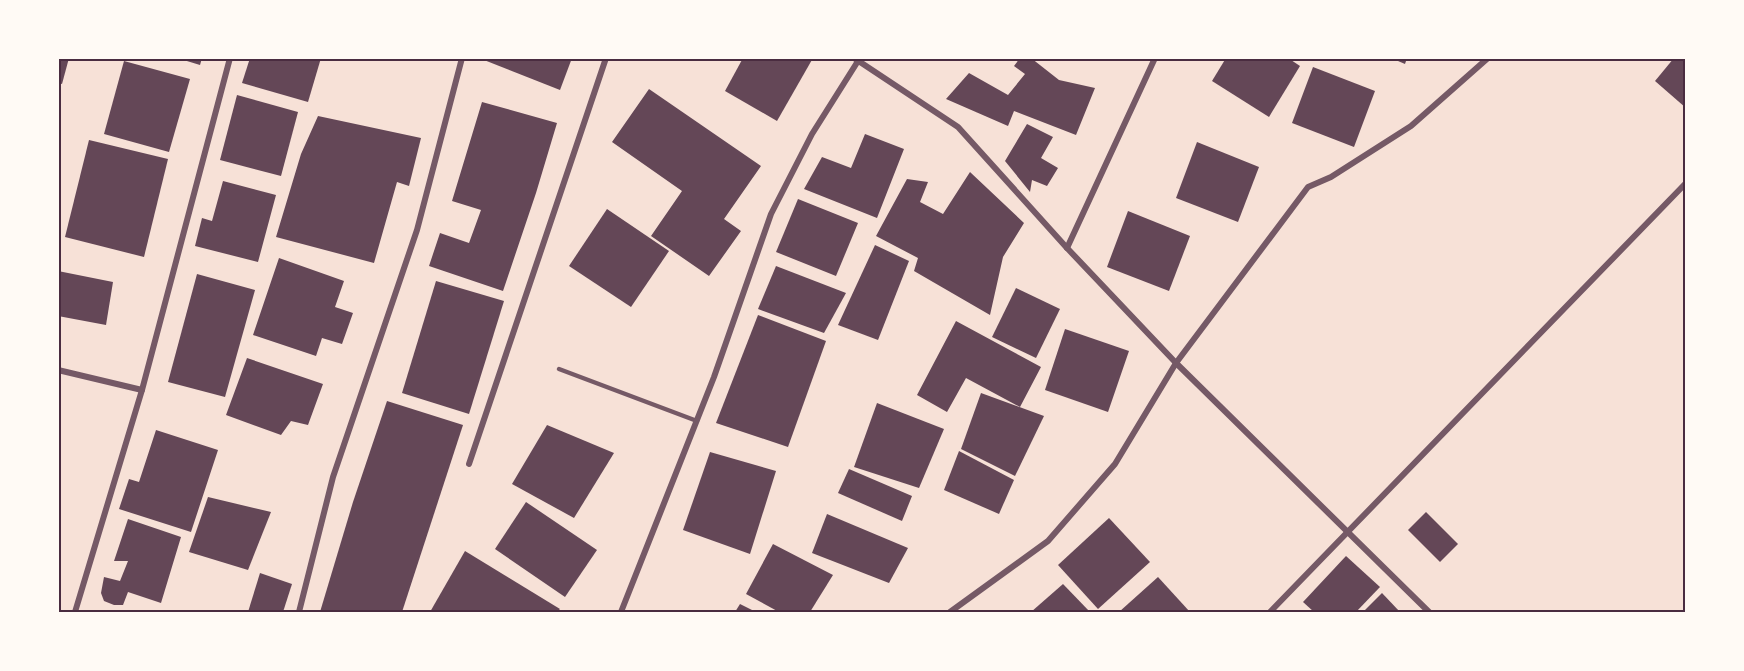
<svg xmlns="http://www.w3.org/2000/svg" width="1744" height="671" font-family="Montserrat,sans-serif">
<rect width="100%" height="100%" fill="#f7e1d7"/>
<g fill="#644757">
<path d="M58 58H69L62 84 58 83Z"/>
<path d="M177 58H202L200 65Z"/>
<path d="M250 58H321L308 102 242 83Z"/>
<path d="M485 58H572L560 90 484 60Z"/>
<path d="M743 58H813L777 121 725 91Z"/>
<path d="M1020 58H1031L1059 80 1095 88 1076 135 1014 111 1008 126 946 99 969 73 1008 95 1025 74 1014 66Z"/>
<path d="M1226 58H1288L1300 66 1269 117 1212 81Z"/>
<path d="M1391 58H1407L1405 64Z"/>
<path d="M1674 58H1686V108L1655 81Z"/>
<path d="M124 61 190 79 169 152 104 134Z"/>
<path d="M1313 67 1375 91 1354 147 1292 123Z"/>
<path d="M649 89 761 166 724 219 741 231 709 276 651 236 682 191 612 142Z"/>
<path d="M237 95 298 112 281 176 220 160Z"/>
<path d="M482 102 557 123 536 193 503 291 429 266 440 233 469 243 481 210 452 201Z"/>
<path d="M318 116 421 138 409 186 397 182 374 263 276 237 301 154Z"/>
<path d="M1027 124 1053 137 1041 158 1058 168 1047 186 1032 180 1030 192 1005 161Z"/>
<path d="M865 134 904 149 877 218 804 189 822 157 851 168Z"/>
<path d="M89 140 168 159 144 257 65 237Z"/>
<path d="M1197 142 1259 167 1238 222 1176 198Z"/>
<path d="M970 172 1024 223 1003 257 990 315 914 271 918 258 876 236 907 179 928 182 920 202 943 214Z"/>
<path d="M223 181 276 195 258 262 195 246 202 218 212 221Z"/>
<path d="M798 199 858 223 836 276 776 252Z"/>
<path d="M607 209 669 251 631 307 569 266Z"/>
<path d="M1128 211 1190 236 1169 291 1107 267Z"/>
<path d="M875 245 909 261 878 340 838 325Z"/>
<path d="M279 258 344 281 335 307 353 313 342 344 322 338 316 356 253 335Z"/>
<path d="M776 266 846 293 824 333 758 309Z"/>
<path d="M58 271 113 282 106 325 58 316Z"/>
<path d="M197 274 255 290 225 397 168 382Z"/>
<path d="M436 281 504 301 469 414 402 393Z"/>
<path d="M1016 288 1060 309 1036 358 992 337Z"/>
<path d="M758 315 826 341 788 447 716 423Z"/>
<path d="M956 321 1041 367 1020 407 966 378 947 412 917 395Z"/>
<path d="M1065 329 1129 351 1108 412 1045 390Z"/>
<path d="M247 358 323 384 308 425 291 421 281 435 226 415Z"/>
<path d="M981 393 1044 416 1015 476 961 449Z"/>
<path d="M387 401 463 425 402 612H320L353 502Z"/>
<path d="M877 403 944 429 919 488 854 467Z"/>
<path d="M547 425 614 453 574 518 512 484Z"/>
<path d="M156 430 218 450 191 532 119 509 129 479 139 482Z"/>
<path d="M959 451 1014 480 999 514 944 490Z"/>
<path d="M710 452 776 471 750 554 683 530Z"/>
<path d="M849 469 912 496 902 521 838 493Z"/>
<path d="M208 497 271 512 248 570 189 552Z"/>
<path d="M526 502 597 550 565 597 495 549Z"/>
<path d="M1426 512 1458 544 1440 562 1408 530Z"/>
<path d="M827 514 908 548 889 583 812 553Z"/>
<path d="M1109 518 1150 562 1098 609 1058 565Z"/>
<path d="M128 519 181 537 161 603 128 592 123 605H114L104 601 101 593 104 577 120 581 128 561H114Z"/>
<path d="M773 544 833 575 810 612H779L746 594Z"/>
<path d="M465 551 560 609 557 612H430Z"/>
<path d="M1346 556 1380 587 1356 612H1314L1303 602Z"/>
<path d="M260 573 292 584 283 612H248Z"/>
<path d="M1158 577 1190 612H1119Z"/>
<path d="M1063 584 1090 612H1031Z"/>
<path d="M1382 593 1400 612H1363Z"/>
<path d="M740 604 756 612H735Z"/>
</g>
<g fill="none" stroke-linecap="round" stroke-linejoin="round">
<path stroke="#755966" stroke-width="4.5" d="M559 369 697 421"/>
<g stroke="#755966" stroke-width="6">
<path d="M854 58 958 127 1067 248 1176 363 1429 612"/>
<path d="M1067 248 1155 58"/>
<path d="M58 370 142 390"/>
<path d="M469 464 606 58"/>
<path d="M75 612 142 390 230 58"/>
<path d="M299 612 333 477 417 230 462 58"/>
<path d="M621 612 714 377 771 214 812 134 858 61"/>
<path d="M950 612 1048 541 1115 464 1176 363 1308 187 1331 177 1411 126 1488 58"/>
<path d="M1270 612 1686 183"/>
</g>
</g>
<rect width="1744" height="671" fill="none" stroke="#fffaf5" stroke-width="120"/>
<rect x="60" y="60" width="1624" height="551" fill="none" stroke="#4a2c40" stroke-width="2"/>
</svg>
